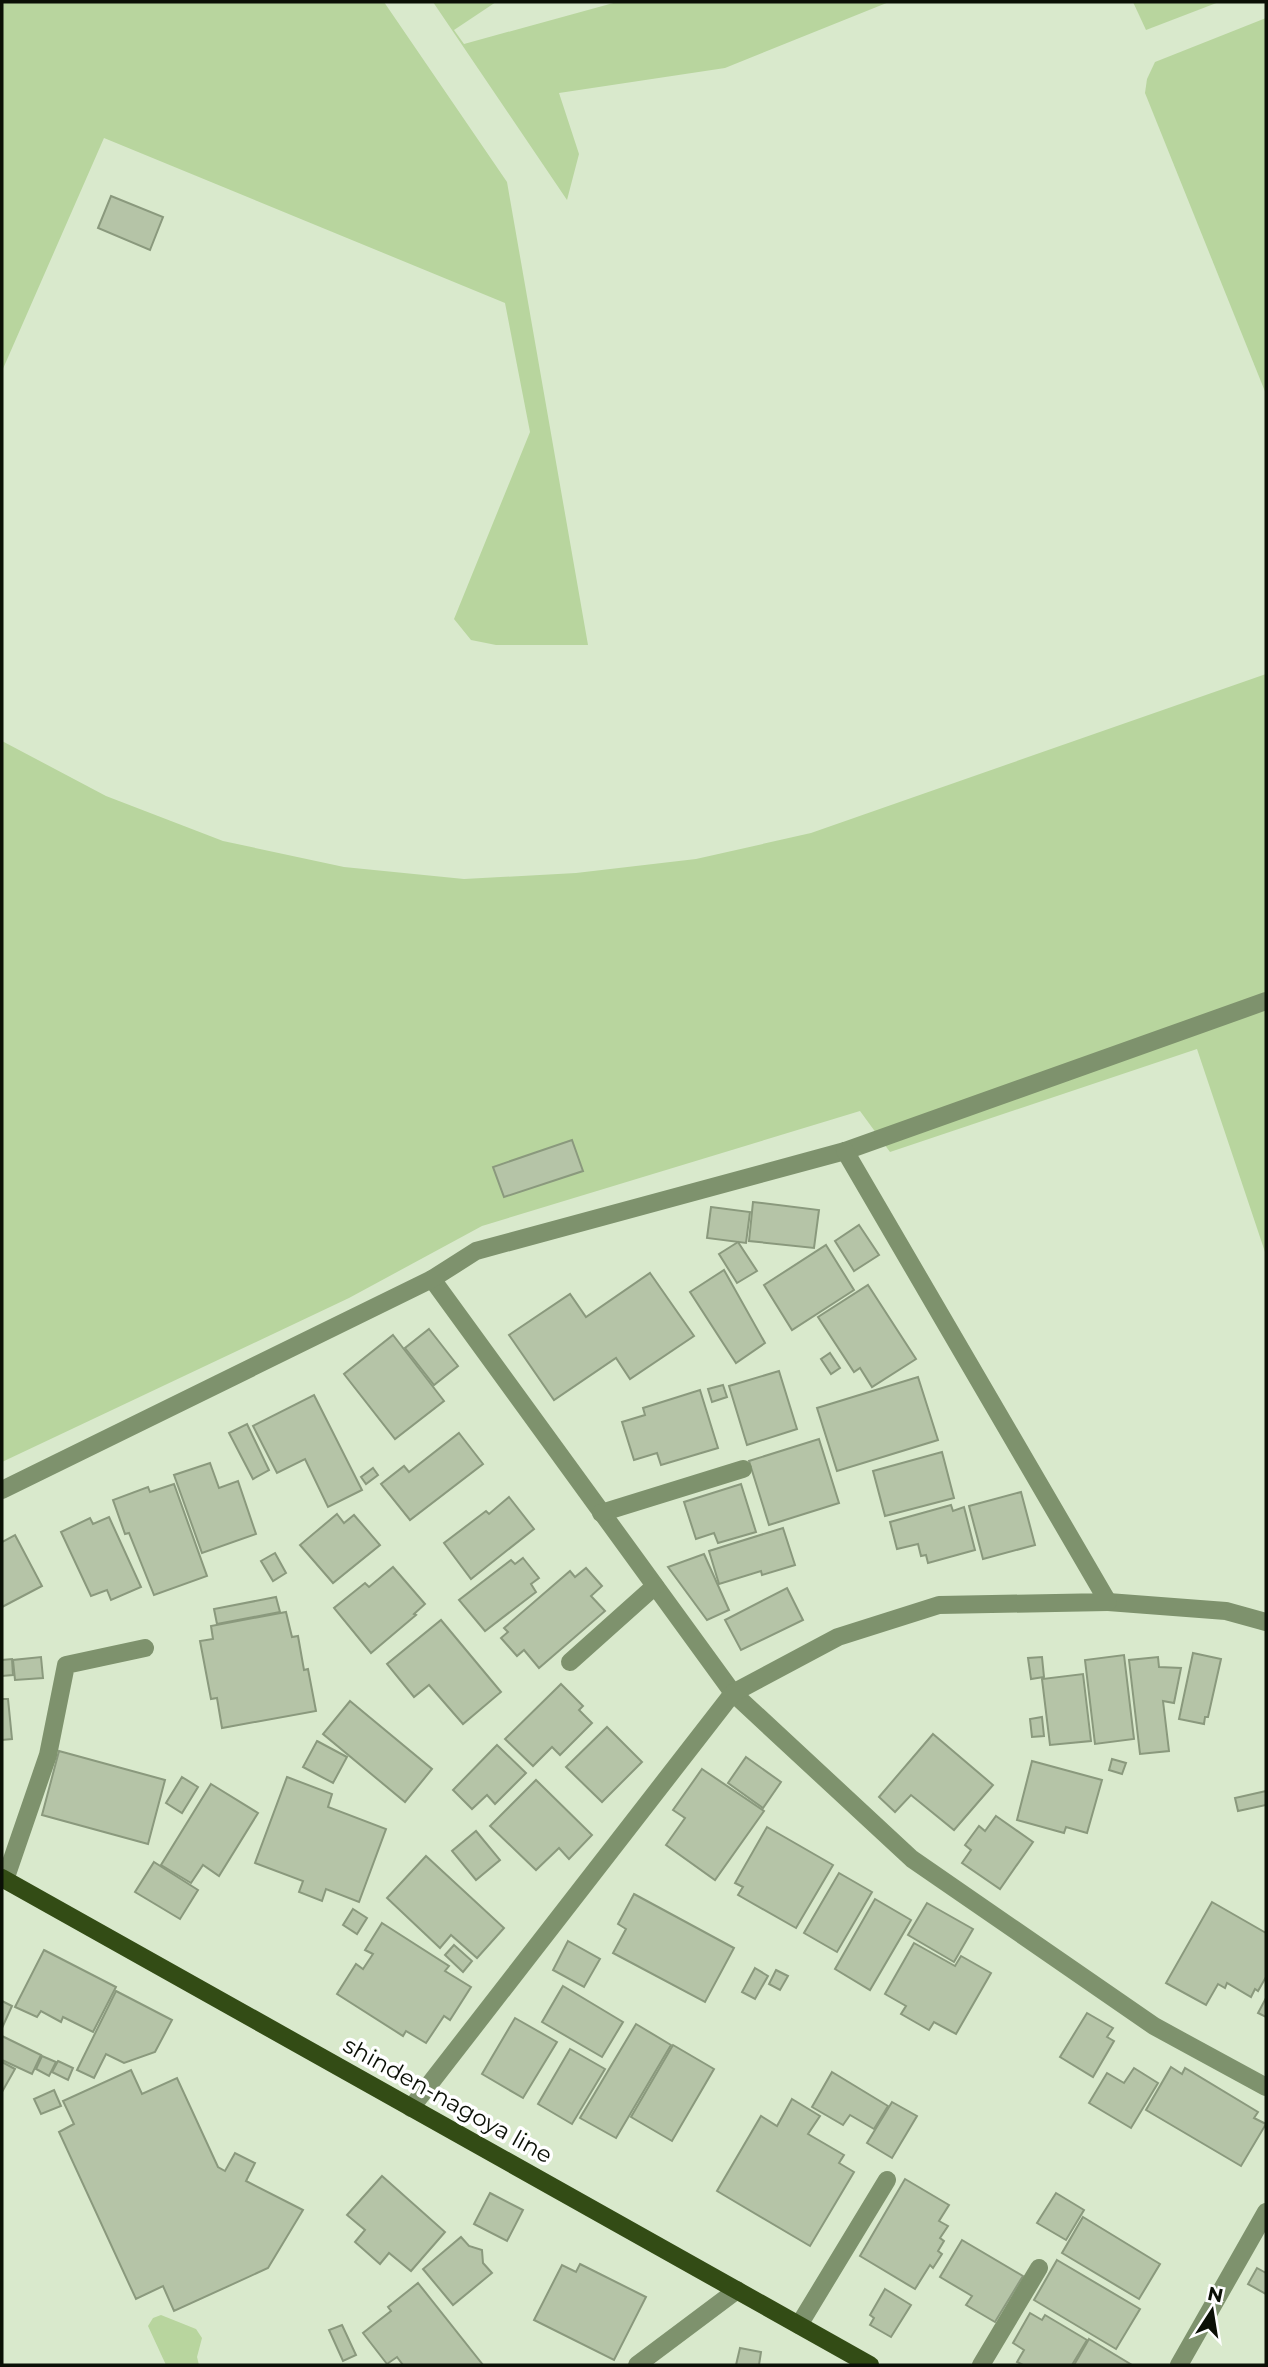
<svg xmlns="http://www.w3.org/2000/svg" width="1268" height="2367" font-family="Montserrat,sans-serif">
<rect width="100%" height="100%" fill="#d9e9cc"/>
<g fill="#b8d59e">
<path d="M2 2H384L507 182 588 645H496L471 640 454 619 530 432 505 303 104 138 2 371Z"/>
<path d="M433 2H496L454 30 464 44 617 2H889L725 68 559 93 579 154 567 200Z"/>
<path d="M1133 2H1219L1146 30Z"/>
<path d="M1266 18V394L1145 93 1147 79 1155 62Z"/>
<path d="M1266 674V1255L1197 1049 890 1152 860 1111 482 1226 349 1298 2 1462V741L106 796 223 841 344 867 464 879 576 873 696 859 811 833Z"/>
<path d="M161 2315 196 2329 202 2338 197 2357 199 2365H166L148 2326 153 2318Z"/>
</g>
<g fill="#b5c4a7" stroke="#8a997d" stroke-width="2">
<path d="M111 196 163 217 150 250 98 228Z"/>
<path d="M572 1140 583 1171 504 1197 493 1167Z"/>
<path d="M753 1202 819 1210 814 1248 749 1241Z"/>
<path d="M711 1207 750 1212 746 1243 707 1238Z"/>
<path d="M859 1225 879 1255 854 1271 835 1241Z"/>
<path d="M738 1242 757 1271 737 1283 719 1254Z"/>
<path d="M826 1245 854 1290 792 1330 764 1285Z"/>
<path d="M724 1270 765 1343 736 1363 690 1292Z"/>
<path d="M650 1273 694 1336 630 1379 616 1358 554 1400 509 1335 570 1294 586 1317Z"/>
<path d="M868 1285 916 1359 872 1387 860 1368 854 1372 818 1317Z"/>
<path d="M429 1329 458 1366 434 1385 405 1348Z"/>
<path d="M393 1335 444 1401 395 1439 344 1374Z"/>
<path d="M830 1353 840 1368 831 1374 821 1359Z"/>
<path d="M779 1371 797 1429 747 1445 729 1386Z"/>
<path d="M918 1377 938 1440 837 1471 817 1408Z"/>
<path d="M723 1385 727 1397 712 1402 708 1389Z"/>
<path d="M700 1390 718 1448 661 1465 657 1453 634 1460 622 1422 645 1415 643 1408Z"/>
<path d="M314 1395 362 1490 328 1507 305 1459 277 1473 253 1426Z"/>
<path d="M247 1424 269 1470 253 1479 229 1433Z"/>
<path d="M459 1433 483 1464 410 1520 381 1484 404 1466 409 1472Z"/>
<path d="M819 1439 839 1503 769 1525 749 1461Z"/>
<path d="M942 1452 954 1498 885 1516 873 1471Z"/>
<path d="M210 1463 219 1488 238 1481 256 1534 202 1553 174 1475Z"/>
<path d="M373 1468 378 1475 366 1484 361 1477Z"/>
<path d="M174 1484 207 1576 154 1595 129 1533 125 1534 113 1500 148 1487 150 1492Z"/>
<path d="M741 1484 756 1532 718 1543 714 1533 696 1539 684 1502Z"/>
<path d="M1021 1492 1035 1545 983 1559 969 1506Z"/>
<path d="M509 1497 534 1529 471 1579 444 1543 486 1511 489 1514Z"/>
<path d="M951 1505 953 1511 964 1507 975 1550 928 1563 926 1555 921 1556 918 1544 897 1549 890 1522Z"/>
<path d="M337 1514 344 1523 354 1515 380 1545 333 1583 300 1545Z"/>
<path d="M109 1517 141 1587 111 1600 107 1590 91 1596 61 1532 90 1518 93 1524Z"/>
<path d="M783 1528 795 1565 762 1575 761 1571 719 1584 709 1551Z"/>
<path d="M15 1535 42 1586 2 1607V1542Z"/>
<path d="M275 1553 286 1573 273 1581 261 1561Z"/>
<path d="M704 1554 729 1610 707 1620 668 1567Z"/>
<path d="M523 1558 539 1578 531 1584 536 1592 485 1631 459 1600 511 1560 515 1564Z"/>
<path d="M393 1567 425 1604 414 1614 416 1615 371 1653 334 1608 365 1583 369 1587Z"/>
<path d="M586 1568 602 1586 591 1596 605 1611 539 1668 524 1650 517 1656 501 1638 508 1632 504 1628 570 1571 575 1577Z"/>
<path d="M787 1588 803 1620 741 1650 725 1620Z"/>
<path d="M276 1597 280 1612 217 1624 214 1609Z"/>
<path d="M286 1612 292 1637 298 1636 304 1670 308 1669 316 1711 222 1728 217 1698 211 1699 200 1641 213 1639 211 1626Z"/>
<path d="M441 1620 501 1692 463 1724 429 1685 414 1697 387 1664Z"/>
<path d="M1193 1653 1221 1659 1208 1717H1205L1204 1724 1179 1719Z"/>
<path d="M1124 1655 1134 1739 1095 1744 1085 1660Z"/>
<path d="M41 1657 43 1678 15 1680 13 1660Z"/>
<path d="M1042 1657 1044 1677 1031 1679 1028 1658Z"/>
<path d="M1158 1657 1159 1667 1181 1668 1174 1703 1163 1701 1169 1751 1140 1754 1129 1660Z"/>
<path d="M12 1659 13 1675 2 1676V1660Z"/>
<path d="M1083 1674 1091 1741 1050 1745 1042 1679Z"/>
<path d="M561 1684 583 1706 579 1710 592 1723 560 1755 552 1747 533 1766 505 1739Z"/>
<path d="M2 1699H8L12 1739 2 1740Z"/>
<path d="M350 1701 432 1769 405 1802 323 1734Z"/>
<path d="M1042 1717 1044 1736 1032 1737 1030 1719Z"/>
<path d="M607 1727 642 1762 602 1802 566 1767Z"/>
<path d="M933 1734 993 1785 954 1830 911 1795 895 1812 879 1797Z"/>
<path d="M317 1741 347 1757 333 1783 303 1767Z"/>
<path d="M497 1745 526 1773 495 1804 487 1795 472 1809 453 1790Z"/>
<path d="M59 1751 165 1780 148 1844 42 1815Z"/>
<path d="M746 1757 781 1782 763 1808 728 1783Z"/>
<path d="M1112 1759 1126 1763 1122 1774 1109 1770Z"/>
<path d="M1032 1761 1102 1780 1087 1833 1066 1827 1064 1833 1017 1820Z"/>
<path d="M702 1769 764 1811 715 1880 666 1845 685 1818 673 1810Z"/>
<path d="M182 1777 198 1787 182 1813 166 1803Z"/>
<path d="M287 1777 332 1794 328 1807 386 1829 359 1902 326 1889 322 1901 299 1892 303 1881 255 1863Z"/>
<path d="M536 1780 592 1835 569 1859 559 1848 536 1870 490 1826Z"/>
<path d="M211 1784 258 1813 219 1876 203 1865 191 1883 161 1865Z"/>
<path d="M1266 1791V1805L1238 1811 1235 1798Z"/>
<path d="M996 1816 1033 1842 1000 1889 962 1863 971 1850 965 1845 979 1826 985 1831Z"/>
<path d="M767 1827 833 1865 796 1928 738 1895 743 1887 735 1883Z"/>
<path d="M476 1831 500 1860 476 1880 452 1851Z"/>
<path d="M426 1856 504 1928 477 1958 451 1935 440 1948 387 1898Z"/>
<path d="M154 1862 198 1890 180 1919 135 1892Z"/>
<path d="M839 1873 872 1892 837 1952 804 1933Z"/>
<path d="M634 1894 734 1948 705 2002 613 1953 626 1929 618 1924Z"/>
<path d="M875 1899 911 1920 870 1990 835 1969Z"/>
<path d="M1212 1902 1266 1933V1977L1258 1991 1255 1989 1251 1997 1227 1983 1225 1988 1218 1984 1206 2005 1166 1983Z"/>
<path d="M927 1903 973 1929 954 1962 908 1935Z"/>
<path d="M353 1909 367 1918 357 1934 343 1925Z"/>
<path d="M382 1923 449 1966 445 1971 471 1987 450 2020 444 2016 426 2043 406 2031 403 2036 337 1994 356 1964 363 1969 373 1954 365 1950Z"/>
<path d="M568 1941 600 1959 584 1987 553 1970Z"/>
<path d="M914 1943 955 1966 961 1956 991 1973 956 2034 934 2022 929 2030 901 2014 906 2006 885 1994Z"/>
<path d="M454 1945 472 1961 463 1972 445 1955Z"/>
<path d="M44 1950 116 1987 93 2032 63 2017 61 2022 41 2011 37 2017 15 2007Z"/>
<path d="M755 1968 768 1976 755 1999 742 1992Z"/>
<path d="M776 1970 788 1976 780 1990 769 1984Z"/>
<path d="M563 1986 623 2022 602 2057 542 2022Z"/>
<path d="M116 1991 172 2020 155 2052 124 2063 106 2054 94 2078 77 2070Z"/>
<path d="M1266 1998V2017L1258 2013Z"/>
<path d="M2 2001 12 2006 2 2028Z"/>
<path d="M1087 2013 1113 2028 1107 2037 1114 2041 1093 2077 1060 2057Z"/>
<path d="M515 2018 557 2042 523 2098 482 2074Z"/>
<path d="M636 2024 671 2045 616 2138 580 2118Z"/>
<path d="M2 2036 41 2055 32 2074 2 2060Z"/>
<path d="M673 2045 714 2069 672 2141 631 2117Z"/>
<path d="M570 2049 605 2069 572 2124 538 2104Z"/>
<path d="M42 2056 56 2062 49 2076 36 2069Z"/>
<path d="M58 2061 73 2068 68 2080 52 2072Z"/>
<path d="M2 2062 15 2069 2 2092Z"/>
<path d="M1171 2067 1182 2074 1185 2068 1258 2112 1254 2118 1266 2124 1241 2166 1146 2110Z"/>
<path d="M1134 2068 1158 2083 1131 2128 1089 2103 1107 2073 1124 2083Z"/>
<path d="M131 2070 142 2094 177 2078 218 2167 225 2171 235 2153 255 2163 246 2181 303 2210 268 2268 174 2311 163 2286 136 2299 59 2132 74 2124 63 2101Z"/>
<path d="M832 2072 888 2106 874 2129 850 2115 843 2125 812 2107Z"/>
<path d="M54 2090 61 2106 41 2114 34 2099Z"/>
<path d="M792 2099 820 2116 808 2134 844 2155 839 2163 854 2172 810 2246 717 2191 761 2116 777 2126Z"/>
<path d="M892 2102 917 2116 892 2158 867 2143Z"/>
<path d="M382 2176 445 2232 411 2271 389 2253 380 2264 355 2242 365 2230 347 2215Z"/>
<path d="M905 2179 949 2205 939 2221 948 2226 940 2238 944 2241 938 2251 942 2254 933 2268 930 2265 915 2289 860 2256Z"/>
<path d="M490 2193 523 2210 507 2241 474 2224Z"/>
<path d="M1056 2193 1084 2210 1066 2240 1037 2223Z"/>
<path d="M1083 2217 1160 2264 1139 2299 1062 2253Z"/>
<path d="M461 2237 469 2246 482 2250 483 2263 492 2273 453 2305 423 2269Z"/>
<path d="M962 2240 1023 2276 995 2322 966 2305 972 2296 940 2277Z"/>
<path d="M1057 2260 1140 2309 1116 2349 1034 2300Z"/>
<path d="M580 2264 646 2297 614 2360 534 2320 562 2265 576 2272Z"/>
<path d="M1257 2268 1266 2273V2294L1248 2284Z"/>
<path d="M418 2283 483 2365H403L397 2357 387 2364 363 2333 391 2311 388 2307Z"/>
<path d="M885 2289 911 2305 891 2337 870 2325 874 2318 870 2315Z"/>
<path d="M1030 2313 1042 2320 1045 2315 1087 2340 1072 2365H1023L1017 2362 1024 2350 1013 2343Z"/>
<path d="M342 2325 356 2355 343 2361 329 2330Z"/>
<path d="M1089 2339 1132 2365H1074Z"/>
<path d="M740 2348 761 2352 759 2365H736Z"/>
</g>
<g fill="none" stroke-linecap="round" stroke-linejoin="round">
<g stroke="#7e926d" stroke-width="18">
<path d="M432 1279 733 1693 912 1859 1154 2026 1266 2087"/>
<path d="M2 1490 432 1279 476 1251 845 1151 1266 1001"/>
<path d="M601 1513 743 1469"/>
<path d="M1108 1602 1226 1611 1266 1622"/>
<path d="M570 1662 655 1586"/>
<path d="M5 1880 48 1755 66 1665 145 1648"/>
<path d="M411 2108 733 1693 838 1637 939 1605 1108 1602 845 1151"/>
<path d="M799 2325 887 2180"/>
<path d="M637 2365 737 2290"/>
<path d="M981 2365 1039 2268"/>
<path d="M1179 2365 1266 2212"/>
</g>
<path stroke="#334c15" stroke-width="18" d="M2 1878 870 2365"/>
</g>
<g text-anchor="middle" stroke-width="7" stroke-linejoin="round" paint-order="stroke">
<g font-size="23" fill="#0b1006" stroke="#fff">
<text transform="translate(448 2100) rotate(29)" y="8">shinden-nagoya line</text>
</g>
</g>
<rect width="1268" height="2367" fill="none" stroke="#0b1006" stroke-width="7"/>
<g transform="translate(1212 2311) rotate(12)" stroke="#ffffff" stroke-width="5" paint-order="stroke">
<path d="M0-5L12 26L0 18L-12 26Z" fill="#0b1006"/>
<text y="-10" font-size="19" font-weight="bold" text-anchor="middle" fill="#0b1006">N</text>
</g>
</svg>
